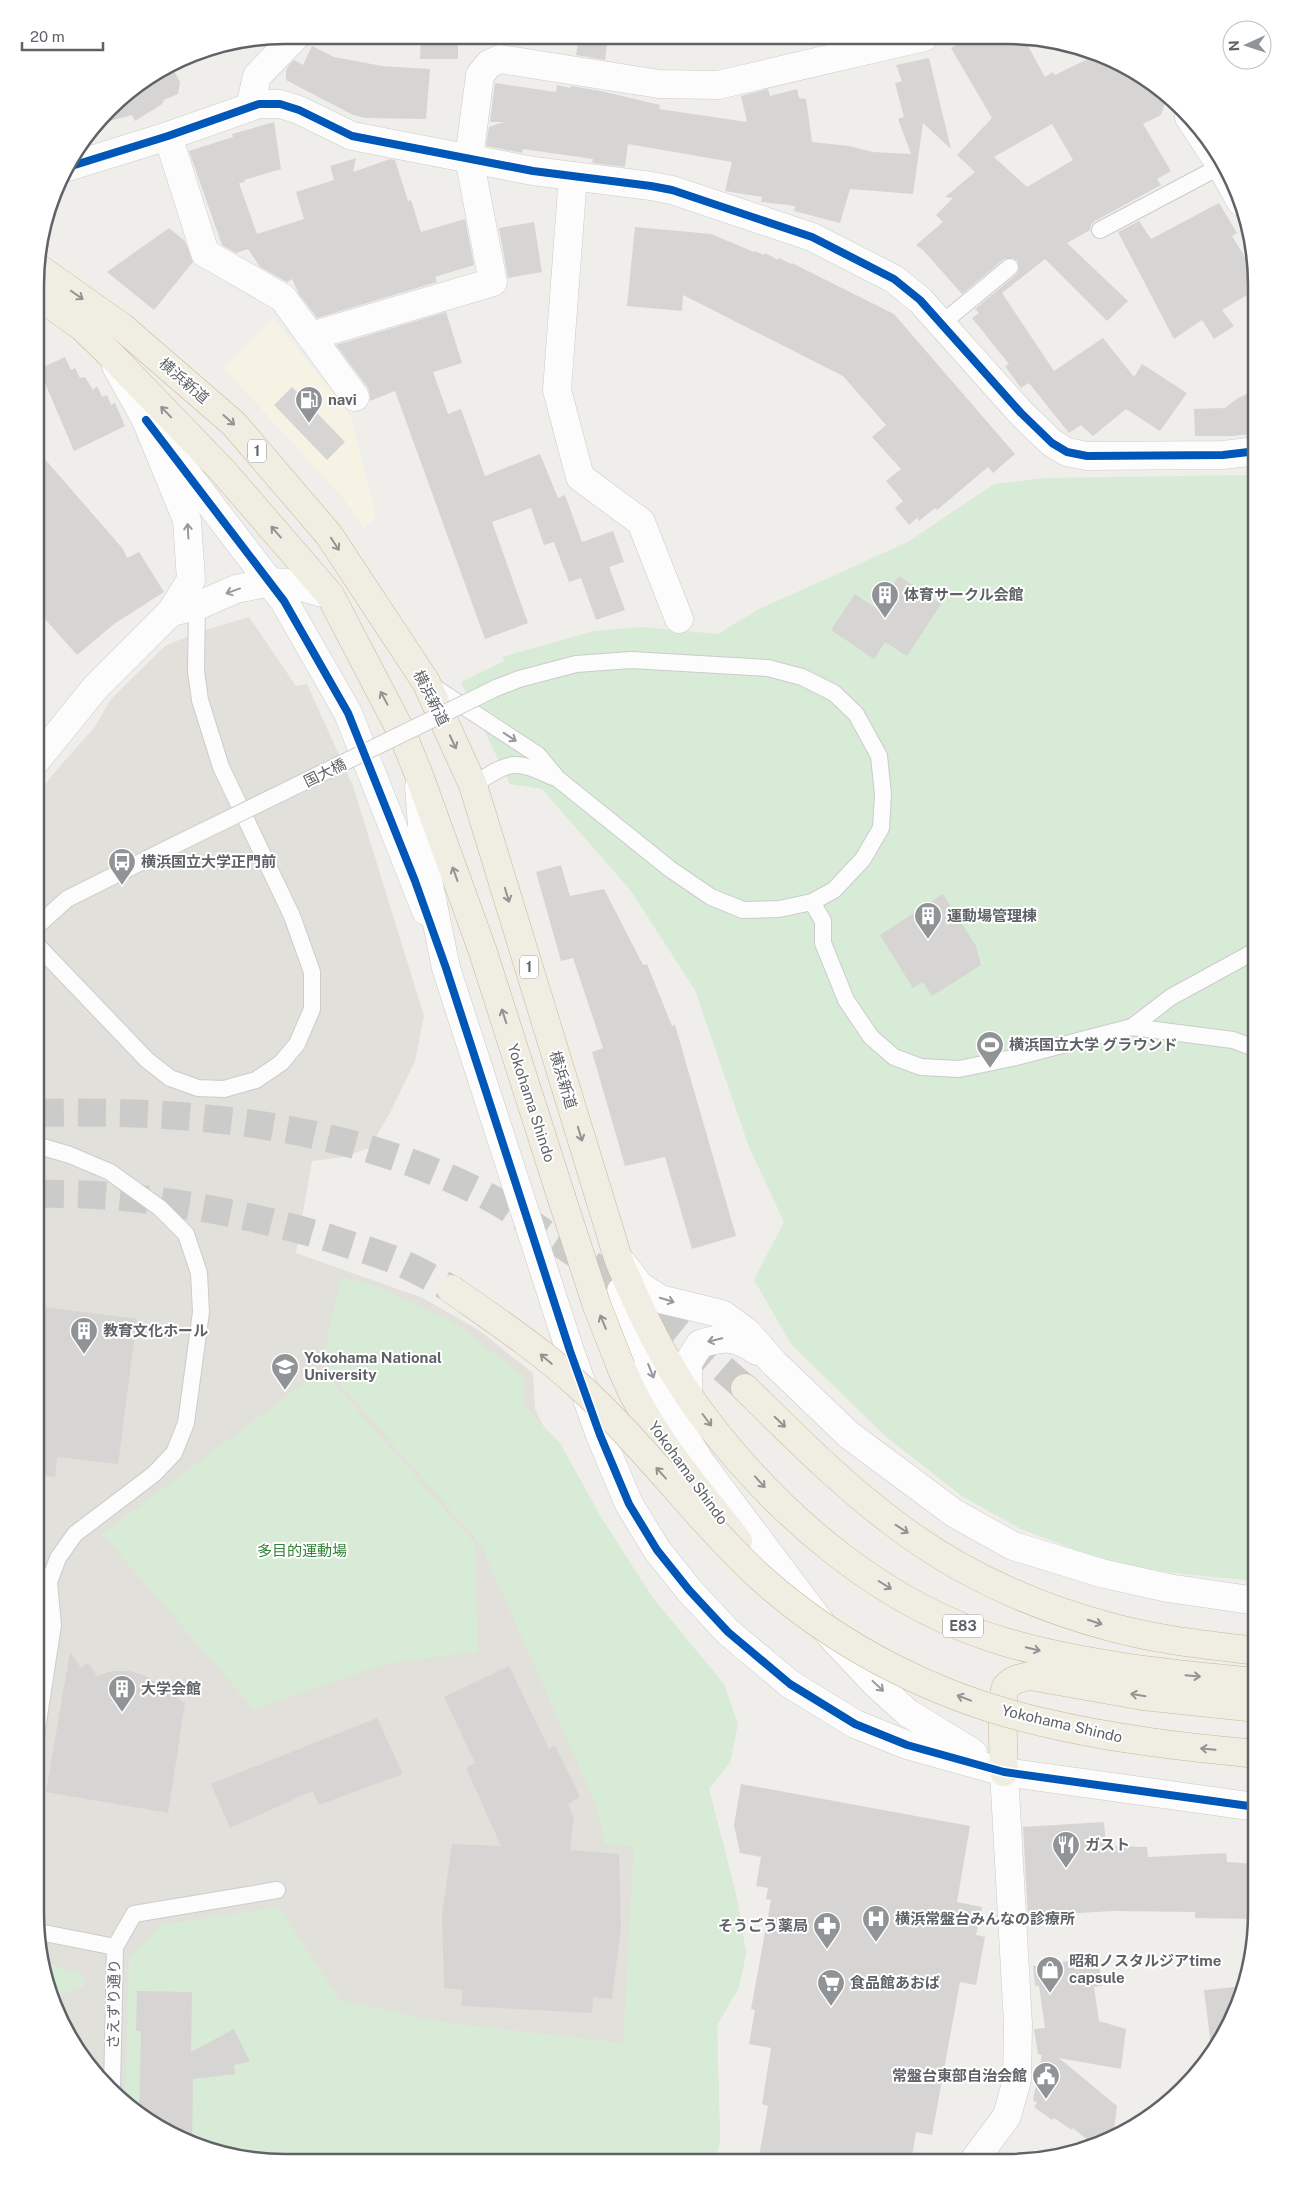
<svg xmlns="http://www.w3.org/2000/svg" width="1292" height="2198" font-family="'Public Sans','Noto Sans JP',sans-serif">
<rect width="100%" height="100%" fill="#efeeea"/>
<path fill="#f7f3e4" d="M273 318 350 415 376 516 364 529 344 499 224 368Z"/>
<path fill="#e2e0da" d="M249 617 296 686 307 684 353 786 424 1016 415 1061 390 1113 369 1148 343 1157 312 1161 296 1253 423 1298 480 1331 533 1373 535 1409 602 1550 730 1762 709 1789 737 1899 746 1953 739 1987 717 2025 720 2142 714 2162 252 2161 189 2144 132 2111 86 2065 54 2009 35 1913 36 797 54 773 94 728 111 699 165 646 196 633Z"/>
<g fill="#d8ebd6">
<path d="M1257 474V1581L1173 1573 1104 1561 1021 1529 963 1497 884 1435 791 1344 754 1280 784 1222 749 1147 695 990 631 891 542 789 510 784 461 682 504 661 502 657 594 631 643 627 718 634 759 609 908 542 994 484 1045 478 1249 475Z"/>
<path d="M341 1277 373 1285 450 1320 524 1376V1406L560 1443 601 1517 653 1598 724 1684 738 1724 730 1762 709 1789 737 1899 746 1953 739 1987 717 2025 720 2142 714 2162 252 2161 189 2144 132 2111 125 2104 129 1958 160 1925 279 1907 340 2000 433 2021 623 2043 634 1846 605 1845 596 1805 481 1545 322 1363Z"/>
<path d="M322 1370 475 1544 478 1651 381 1665 254 1709 102 1534Z"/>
<path d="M45 1963 83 1974 84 1987 62 1994 61 2021 54 2009Z"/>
</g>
<g fill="#d6d5d3" fill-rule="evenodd">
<path d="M421 35 458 36V59H420Z"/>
<path d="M579 36H608L605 60 576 55Z"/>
<path d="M969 37H1023L1045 77 1053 72 1055 75 1098 54 1103 63 1111 58 1154 84 1165 103 1161 115 1143 124 1171 171 1157 179 1161 185 1095 221 1091 225 1090 230 1067 243 1128 301 1107 321 1045 259 1002 293 1054 371 1103 338 1134 377 1142 364 1187 393 1160 431 1126 409 1093 436 1081 425 1069 433 1029 383 1021 388 1005 366 1009 364 972 318 979 313 975 309 1017 274 1019 270 1018 261 1013 258 1004 259 962 294 923 250 916 245 943 222 936 215 953 198 945 197 975 172 957 155 992 118 951 48ZM1052 124 1073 160 1027 187 994 157Z"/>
<path d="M312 46 334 57 382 66 430 69 426 119 366 118 353 115 286 80V71L289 65 294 60 303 65Z"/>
<path d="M929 58 951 149 923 123 913 194 850 189 840 223 794 211 795 206 761 202 762 197 725 191 732 162 628 144 625 167 592 163 593 159 523 149 522 153 486 146 489 127 504 122H490L495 83 556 92 557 85 570 88 571 86 601 91 660 105 659 109 747 122 741 96 768 89 770 96 797 89 799 98 806 99 812 142 849 146 873 152 911 154 898 119 904 117 895 83 902 81 896 65Z"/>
<path d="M171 65 180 82 178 94 164 100 162 104 135 121 132 115 99 124 120 97Z"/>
<path d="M274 122 281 169 244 180 245 182 239 183 257 234 304 219 296 192 334 180 330 166 356 158 353 172 390 159 395 160 408 201 411 200 421 232 465 219 474 265 435 277 437 282 317 318 299 294 292 279 287 282 260 267 248 249 236 253 222 245 189 151 233 137 232 134Z"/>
<path d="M1219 203 1237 233 1232 236 1254 272 1257 289 1222 310 1234 326 1214 339 1202 320 1174 339 1118 232 1139 221 1151 239Z"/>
<path d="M534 222 542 272 508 278 499 228Z"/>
<path d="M635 227 711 234 754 252 755 251 764 255 765 253 778 260 779 258 791 264 792 263 894 314 1015 454 993 473 988 467 937 510 935 508 919 521 917 518 909 525 895 508 903 501 886 481 901 469 872 437 886 425 843 376 683 295 682 311 627 306Z"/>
<path d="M169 228 185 241 193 262 154 310 107 272Z"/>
<path d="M446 312 462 363 433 372 448 414 461 409 485 476 540 454 558 498 565 495 582 542 613 531 624 562 609 567 625 610 596 620 581 578 569 582 554 542 544 545 531 508 492 522 528 623 485 639 395 391 370 401V395L368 388 336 345Z"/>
<path d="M65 357 71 370 75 368 80 378 85 377 93 390 97 386 102 397 107 395 111 405 115 403 125 426 74 451 39 369Z"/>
<path d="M292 387 345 442 327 460 274 405Z"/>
<path d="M1257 389V433L1233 436H1195L1194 409 1225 408 1238 398Z"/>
<path d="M37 450 123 549 127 558 139 552 164 592 114 624 77 655 37 610Z"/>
<path d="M899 576 941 604 907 656 885 642 874 659 831 630 855 594 877 609Z"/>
<path d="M561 865 570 896 604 889 643 965 647 964 672 1026 675 1025 736 1236 692 1249 665 1157 625 1166 592 1052 603 1048 573 958 561 961 536 872Z"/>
<path d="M943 894 976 946 981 965 932 996 923 982 913 988 880 935Z"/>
<path d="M36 1306 137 1319 118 1464 57 1457 55 1477 36 1474Z"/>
<path d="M70 1652 81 1668 88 1663 97 1676 112 1671H130L146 1676 185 1703 168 1813 46 1792Z"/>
<path d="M509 1666 549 1749 555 1745 580 1797 568 1804 574 1818 570 1850 619 1854 621 1928 612 1999 593 1997 592 2013 461 2006 463 1990 444 1988 442 1916 452 1844 501 1846 466 1768 475 1763 444 1697Z"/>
<path d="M377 1718 403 1774 319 1805 312 1791 230 1828 211 1784Z"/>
<path d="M741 1784 970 1826 957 1902 982 1907 976 1935 985 1937 976 1985 960 1982 932 2135 916 2132 911 2163 758 2162 768 2106 762 2104 771 2048 749 2044 755 2010 751 2009 771 1900 766 1899 768 1888 756 1886 761 1857 740 1853 734 1825Z"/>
<path d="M1104 1822 1106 1846 1147 1847 1148 1857 1226 1853 1227 1862 1256 1864V1919L1195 1918V1912L1113 1911 1028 1916 1023 1827Z"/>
<path d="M1098 1957 1102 1986 1094 1987 1099 2021 1126 2029 1121 2069 1059 2058 1117 2106 1113 2138 1095 2146 1073 2128 1072 2130 1054 2118 1052 2120 1034 2107 1037 2103 1033 2100 1042 2055 1038 2054 1034 2029 1045 2028 1039 1986H1035L1033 1966Z"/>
<path d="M1235 1987 1237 2006 1212 2053 1204 1990Z"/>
<path d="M137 1991 192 1992 191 2052 234 2029 250 2062 234 2065 235 2074 193 2079 192 2145 139 2115 141 2031H136Z"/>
</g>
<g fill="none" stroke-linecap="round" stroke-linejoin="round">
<g stroke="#cbcbca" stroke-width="28" stroke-dasharray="28 14" stroke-linecap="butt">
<path d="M36 1113C192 1109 357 1125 496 1201 514 1211 531 1224 549 1236 618 1281 683 1333 745 1388"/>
<path d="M36 1194C134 1192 235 1210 329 1238 355 1247 383 1254 408 1266 423 1273 437 1281 451 1289"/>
</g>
<defs>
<g id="lane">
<path d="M1100 230 1221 166"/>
<path d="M941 324 1010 267"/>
<path d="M431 685 538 755 558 779 670 869 711 897 743 910 779 909 812 902 834 890 863 859 881 828 883 794 879 756 856 714 834 693 802 677 768 668 631 660 576 664 519 679 496 688"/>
<path d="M473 785C510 762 512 758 553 777"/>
<path d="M812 902 823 921V943L846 1000 871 1037 894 1057 921 1067 959 1069 1012 1058 1132 1027 1233 1040 1257 1049"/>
<path d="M36 927 67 899 179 843"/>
<path d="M36 944 147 1060 170 1078 198 1088 224 1089 256 1080 281 1063 297 1044 312 1009V972L292 916 221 767 200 700 196 671 197 606 196 599"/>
<path d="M1132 1027 1171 997 1257 950"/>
<path d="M35 1742 53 1625 49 1582 58 1558 75 1534 154 1474 174 1453 186 1423 201 1312 199 1273 186 1234 160 1208 110 1172 70 1155 36 1145"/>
<path d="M39 1932 115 1947"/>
<path d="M112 2090 115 1947 134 1914 277 1890"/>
</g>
<g id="street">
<path d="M250 107 257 76 297 35"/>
<path d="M1189 117 1221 166 1241 202"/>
<path d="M168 136 205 253 283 298 355 397"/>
<path d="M65 168 168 136 259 104H280L299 110 352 136 533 171 651 186 672 190 812 237 894 279 920 300 1021 413 1052 443 1067 452 1087 456 1223 455 1257 451"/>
<path d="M573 176 557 390 580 477 641 522 679 619"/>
<path d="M311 336 493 282 469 158 480 75 489 64 500 59 659 84 718 85 924 37"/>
<path d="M146 420 284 601 348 713 426 911"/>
<path d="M171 612 197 606 236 589 271 582 288 583 330 595"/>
<path d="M36 761 95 688 171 612 191 580 187 520 146 420 116 366"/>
<path d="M622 1263 640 1286 660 1299 722 1314 747 1332 774 1363 849 1435 954 1513 1013 1546 1101 1573 1168 1588 1257 1601"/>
<path d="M688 1393V1363L700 1344C724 1336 735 1336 757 1351"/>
<path d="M972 2163 1007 2116 1017 2080 1018 2024 1004 1772"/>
</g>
<g id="secondary">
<path d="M419 787 425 865 446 968 570 1351 600 1435 629 1504 657 1550 689 1590 728 1632 790 1684 855 1724 907 1745 1004 1772 1256 1807"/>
<path d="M621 1291 622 1298 656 1381 678 1426 701 1463 830 1635 875 1683 908 1713 973 1753"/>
</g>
<g id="highway">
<path d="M37 267 122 327 234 424 329 535 426 682 473 785 618 1258C640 1312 670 1373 706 1420 781 1518 885 1607 1005 1642 1087 1666 1172 1674 1257 1682"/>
<path d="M37 295 81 326 108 352 222 470 330 595 402 733 419 775 483 952 561 1196"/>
<path d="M621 1367C647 1432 696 1487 738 1541"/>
<path d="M745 1388C792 1434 838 1481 891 1521 954 1570 1030 1605 1107 1626 1156 1640 1207 1645 1257 1651"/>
<path d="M1004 1772C1004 1757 1000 1697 1006 1687 1012 1679 1021 1678 1030 1676L1143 1696 1257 1708"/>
</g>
</defs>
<use href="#lane" stroke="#cbcccc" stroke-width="18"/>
<use href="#street" stroke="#cbcccc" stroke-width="29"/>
<use href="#secondary" stroke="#cacacb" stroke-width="29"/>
<use href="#highway" stroke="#c8b996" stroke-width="29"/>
<use href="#lane" stroke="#fdfcfc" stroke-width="16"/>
<use href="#street" stroke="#fdfcfc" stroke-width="28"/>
<use href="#secondary" stroke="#fdfcfc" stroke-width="28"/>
<use href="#highway" stroke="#f0ede3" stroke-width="28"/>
<defs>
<path id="lane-bridge" d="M179 843 496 688"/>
<g id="highway-bridge">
<path d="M561 1196 597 1306 621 1367"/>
<path d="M451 1289C495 1320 539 1349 578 1385 644 1445 696 1518 761 1578 839 1648 940 1699 1042 1722 1112 1739 1185 1747 1257 1754"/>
</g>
</defs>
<use href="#lane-bridge" stroke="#cbcccc" stroke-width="18" stroke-linecap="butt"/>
<use href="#highway-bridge" stroke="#c8b996" stroke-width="29" stroke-linecap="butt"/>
<use href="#lane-bridge" stroke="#fdfcfc" stroke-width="16"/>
<use href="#highway-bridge" stroke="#f0ede3" stroke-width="28"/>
<defs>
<g id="cycleway">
<path d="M65 168 168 136 259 104H280L299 110 352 136 533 171 651 186 672 190 812 237 894 279 920 300 1021 413 1052 443 1067 452 1087 456 1223 455 1257 451"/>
<path d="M146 420 284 601 348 713 415 881 446 968 570 1351 600 1435 629 1504 657 1550 689 1590 728 1632 790 1684 855 1724 907 1745 1004 1772 1256 1807"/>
</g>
</defs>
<use href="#cycleway" stroke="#fff" stroke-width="11"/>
<use href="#cycleway" stroke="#0057b8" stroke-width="8"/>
</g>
<defs><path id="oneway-shaft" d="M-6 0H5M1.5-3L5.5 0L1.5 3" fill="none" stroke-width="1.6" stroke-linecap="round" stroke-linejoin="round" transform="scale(1.25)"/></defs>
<g stroke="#929393">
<use href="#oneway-shaft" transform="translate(77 295) rotate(35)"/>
<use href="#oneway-shaft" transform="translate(166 412) rotate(-134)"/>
<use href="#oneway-shaft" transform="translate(229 420) rotate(42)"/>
<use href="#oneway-shaft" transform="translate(276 532) rotate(-131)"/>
<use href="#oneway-shaft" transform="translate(335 544) rotate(57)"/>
<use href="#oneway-shaft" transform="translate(384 698) rotate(-118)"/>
<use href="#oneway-shaft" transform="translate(453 742) rotate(65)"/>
<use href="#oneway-shaft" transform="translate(455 874) rotate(-110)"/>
<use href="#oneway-shaft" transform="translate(507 895) rotate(73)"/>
<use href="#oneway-shaft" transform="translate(504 1016) rotate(-108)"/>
<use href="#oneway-shaft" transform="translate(580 1134) rotate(73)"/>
<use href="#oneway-shaft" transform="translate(603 1322) rotate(-112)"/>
<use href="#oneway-shaft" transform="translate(546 1359) rotate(-140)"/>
<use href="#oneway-shaft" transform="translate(707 1420) rotate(53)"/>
<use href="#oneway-shaft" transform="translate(780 1422) rotate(44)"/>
<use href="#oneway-shaft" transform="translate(661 1473) rotate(-132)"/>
<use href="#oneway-shaft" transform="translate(760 1482) rotate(48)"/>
<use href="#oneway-shaft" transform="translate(902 1529) rotate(33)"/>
<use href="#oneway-shaft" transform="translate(885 1585) rotate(32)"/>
<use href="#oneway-shaft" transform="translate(1095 1622) rotate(18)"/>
<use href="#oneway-shaft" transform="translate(1033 1649) rotate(14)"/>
<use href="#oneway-shaft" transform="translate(1193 1676) rotate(5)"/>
<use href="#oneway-shaft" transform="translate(1138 1695) rotate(-171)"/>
<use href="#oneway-shaft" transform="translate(964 1698) rotate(-159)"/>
<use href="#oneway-shaft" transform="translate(1208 1749) rotate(-175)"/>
</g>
<g stroke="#96999c">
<use href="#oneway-shaft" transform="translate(188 531) rotate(-93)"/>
<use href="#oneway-shaft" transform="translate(233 591) rotate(160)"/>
<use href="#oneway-shaft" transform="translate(510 737) rotate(33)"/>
<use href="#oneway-shaft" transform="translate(667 1300) rotate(17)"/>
<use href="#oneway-shaft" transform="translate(715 1340) rotate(167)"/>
<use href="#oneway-shaft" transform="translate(651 1371) rotate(68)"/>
<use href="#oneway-shaft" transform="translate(878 1686) rotate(43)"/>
</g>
<defs>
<symbol id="fuel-pin" viewBox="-11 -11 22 30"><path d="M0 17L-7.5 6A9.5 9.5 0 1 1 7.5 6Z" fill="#919496" stroke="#fff"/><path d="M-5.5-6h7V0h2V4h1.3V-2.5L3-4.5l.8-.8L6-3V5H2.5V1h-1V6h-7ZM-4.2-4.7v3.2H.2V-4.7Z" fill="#fff"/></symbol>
<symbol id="building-pin" viewBox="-11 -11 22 30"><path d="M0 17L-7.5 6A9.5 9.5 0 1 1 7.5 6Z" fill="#919496" stroke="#fff"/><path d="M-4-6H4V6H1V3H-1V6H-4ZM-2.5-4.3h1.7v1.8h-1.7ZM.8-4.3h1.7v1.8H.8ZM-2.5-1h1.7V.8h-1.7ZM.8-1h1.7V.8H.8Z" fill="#fff"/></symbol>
<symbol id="bus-pin" viewBox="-11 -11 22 30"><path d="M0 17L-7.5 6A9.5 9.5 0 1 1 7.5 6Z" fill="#919496" stroke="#fff"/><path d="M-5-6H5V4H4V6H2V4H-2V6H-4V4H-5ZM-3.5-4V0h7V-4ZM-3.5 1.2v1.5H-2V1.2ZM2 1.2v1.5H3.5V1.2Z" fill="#fff"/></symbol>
<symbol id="stadium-pin" viewBox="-11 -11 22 30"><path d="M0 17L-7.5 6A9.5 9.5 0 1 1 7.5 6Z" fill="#919496" stroke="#fff"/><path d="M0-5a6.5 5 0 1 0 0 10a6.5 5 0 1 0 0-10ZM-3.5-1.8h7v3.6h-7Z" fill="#fff"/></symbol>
<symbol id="university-pin" viewBox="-11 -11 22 30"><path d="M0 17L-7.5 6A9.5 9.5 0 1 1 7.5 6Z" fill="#919496" stroke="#fff"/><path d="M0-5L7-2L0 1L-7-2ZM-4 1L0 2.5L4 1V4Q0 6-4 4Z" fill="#fff"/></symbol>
<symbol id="restaurant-pin" viewBox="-11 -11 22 30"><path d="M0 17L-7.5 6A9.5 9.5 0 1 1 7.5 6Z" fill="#919496" stroke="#fff"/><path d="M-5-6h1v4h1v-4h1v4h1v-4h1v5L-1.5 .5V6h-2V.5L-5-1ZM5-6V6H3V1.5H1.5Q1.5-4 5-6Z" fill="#fff"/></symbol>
<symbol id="hospital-pin" viewBox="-11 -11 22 30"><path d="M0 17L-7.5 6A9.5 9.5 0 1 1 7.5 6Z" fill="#919496" stroke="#fff"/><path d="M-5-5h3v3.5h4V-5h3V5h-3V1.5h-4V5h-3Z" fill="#fff"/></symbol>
<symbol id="pharmacy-pin" viewBox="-11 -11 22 30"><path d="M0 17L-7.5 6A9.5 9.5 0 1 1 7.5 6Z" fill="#919496" stroke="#fff"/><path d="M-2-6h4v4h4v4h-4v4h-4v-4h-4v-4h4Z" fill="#fff"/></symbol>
<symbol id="shop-pin" viewBox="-11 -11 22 30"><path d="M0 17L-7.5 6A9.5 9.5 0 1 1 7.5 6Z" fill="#919496" stroke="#fff"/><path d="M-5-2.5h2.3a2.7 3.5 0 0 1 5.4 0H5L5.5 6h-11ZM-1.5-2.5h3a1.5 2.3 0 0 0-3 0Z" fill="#fff"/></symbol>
<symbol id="supermarket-pin" viewBox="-11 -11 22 30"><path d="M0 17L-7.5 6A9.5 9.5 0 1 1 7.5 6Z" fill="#919496" stroke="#fff"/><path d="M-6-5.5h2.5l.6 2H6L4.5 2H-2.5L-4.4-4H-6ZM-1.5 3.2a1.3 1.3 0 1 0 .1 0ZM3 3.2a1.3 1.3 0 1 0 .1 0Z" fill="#fff"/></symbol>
<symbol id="civic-pin" viewBox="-11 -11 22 30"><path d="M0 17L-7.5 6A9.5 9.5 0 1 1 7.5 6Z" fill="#919496" stroke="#fff"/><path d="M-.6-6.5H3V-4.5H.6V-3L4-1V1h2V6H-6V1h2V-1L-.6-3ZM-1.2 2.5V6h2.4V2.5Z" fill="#fff"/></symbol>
</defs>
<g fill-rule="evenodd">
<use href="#fuel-pin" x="293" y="384" width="32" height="43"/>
<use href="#building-pin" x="869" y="579" width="32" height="43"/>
<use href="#bus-pin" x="106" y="846" width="32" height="43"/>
<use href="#building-pin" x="912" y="900" width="32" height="43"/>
<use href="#stadium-pin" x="974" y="1029" width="32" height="43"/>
<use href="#building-pin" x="68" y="1315" width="32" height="43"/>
<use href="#university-pin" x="269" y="1351" width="32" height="43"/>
<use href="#building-pin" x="106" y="1673" width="32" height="43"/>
<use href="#restaurant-pin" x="1050" y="1829" width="32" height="43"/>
<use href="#hospital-pin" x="860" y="1903" width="32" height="43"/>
<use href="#pharmacy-pin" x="811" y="1910" width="32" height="43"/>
<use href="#shop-pin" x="1034" y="1954" width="32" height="43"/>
<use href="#supermarket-pin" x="815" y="1967" width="32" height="43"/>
<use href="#civic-pin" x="1030" y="2060" width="32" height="43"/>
</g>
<g text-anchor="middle" stroke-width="4" stroke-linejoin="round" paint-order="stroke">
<g fill="#fff" stroke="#8f9295" stroke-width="1">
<rect x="248" y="439.5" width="18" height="23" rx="4"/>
<rect x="520" y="955.5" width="18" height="23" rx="4"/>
<rect x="943" y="1614.5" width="40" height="23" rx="4"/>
</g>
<g font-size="14" font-weight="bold" fill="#5f6368">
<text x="257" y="456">1</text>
<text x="529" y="972">1</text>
<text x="963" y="1631">E83</text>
</g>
<g font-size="15" fill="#5f6368" stroke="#fff">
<text transform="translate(184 381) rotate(41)" y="5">横浜新道</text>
<text transform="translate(431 698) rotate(63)" y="5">横浜新道</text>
<text transform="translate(325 773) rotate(-26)" y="5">国大橋</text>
<text transform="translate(563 1080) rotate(73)" y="5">横浜新道</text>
<text transform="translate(531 1103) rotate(72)" y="5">Yokohama Shindo</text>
<text transform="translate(688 1473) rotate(54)" y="5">Yokohama Shindo</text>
<text transform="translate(1062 1724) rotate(13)" y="5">Yokohama Shindo</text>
<text transform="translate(114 2004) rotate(-89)" y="5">さえずり通り</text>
</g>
<g font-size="15" font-weight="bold" fill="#5f6368" stroke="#fff" text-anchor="start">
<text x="328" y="405">navi</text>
<text x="904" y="600">体育サークル会館</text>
<text x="141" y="867">横浜国立大学正門前</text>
<text x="947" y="921">運動場管理棟</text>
<text x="1009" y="1050">横浜国立大学 グラウンド</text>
<text x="103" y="1336">教育文化ホール</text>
<text x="304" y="1363">Yokohama National<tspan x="304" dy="17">University</tspan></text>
<text x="141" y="1694">大学会館</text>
<text x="1085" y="1850">ガスト</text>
<text x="895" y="1924">横浜常盤台みんなの診療所</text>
<text x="808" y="1931" text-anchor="end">そうごう薬局</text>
<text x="1069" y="1966">昭和ノスタルジアtime<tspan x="1069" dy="17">capsule</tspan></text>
<text x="850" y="1988">食品館あおば</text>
<text x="1027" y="2081" text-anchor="end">常盤台東部自治会館</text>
</g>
<g font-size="15" fill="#348238" stroke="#fff">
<text x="302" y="1556">多目的運動場</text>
</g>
</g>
<path d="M0 0H1292V2198H0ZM285 44H1007A241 241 0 0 1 1248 285V1913A241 241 0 0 1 1007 2154H285A241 241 0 0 1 44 1913V285A241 241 0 0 1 285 44Z" fill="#fff" fill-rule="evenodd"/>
<path fill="none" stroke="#5f6368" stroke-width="2.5" d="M285 44H1007A241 241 0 0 1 1248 285V1913A241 241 0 0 1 1007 2154H285A241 241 0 0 1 44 1913V285A241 241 0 0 1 285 44Z"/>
<g transform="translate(1247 45) rotate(267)"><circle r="24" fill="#ffffff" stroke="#bfc1c3"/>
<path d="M0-4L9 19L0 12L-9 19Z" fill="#919496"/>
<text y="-8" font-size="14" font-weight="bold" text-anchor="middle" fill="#5f6368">N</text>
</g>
<path d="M22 42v8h81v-8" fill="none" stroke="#5f6368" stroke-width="2.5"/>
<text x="30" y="42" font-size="15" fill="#5f6368" stroke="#ffffff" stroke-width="4" paint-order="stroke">20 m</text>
</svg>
